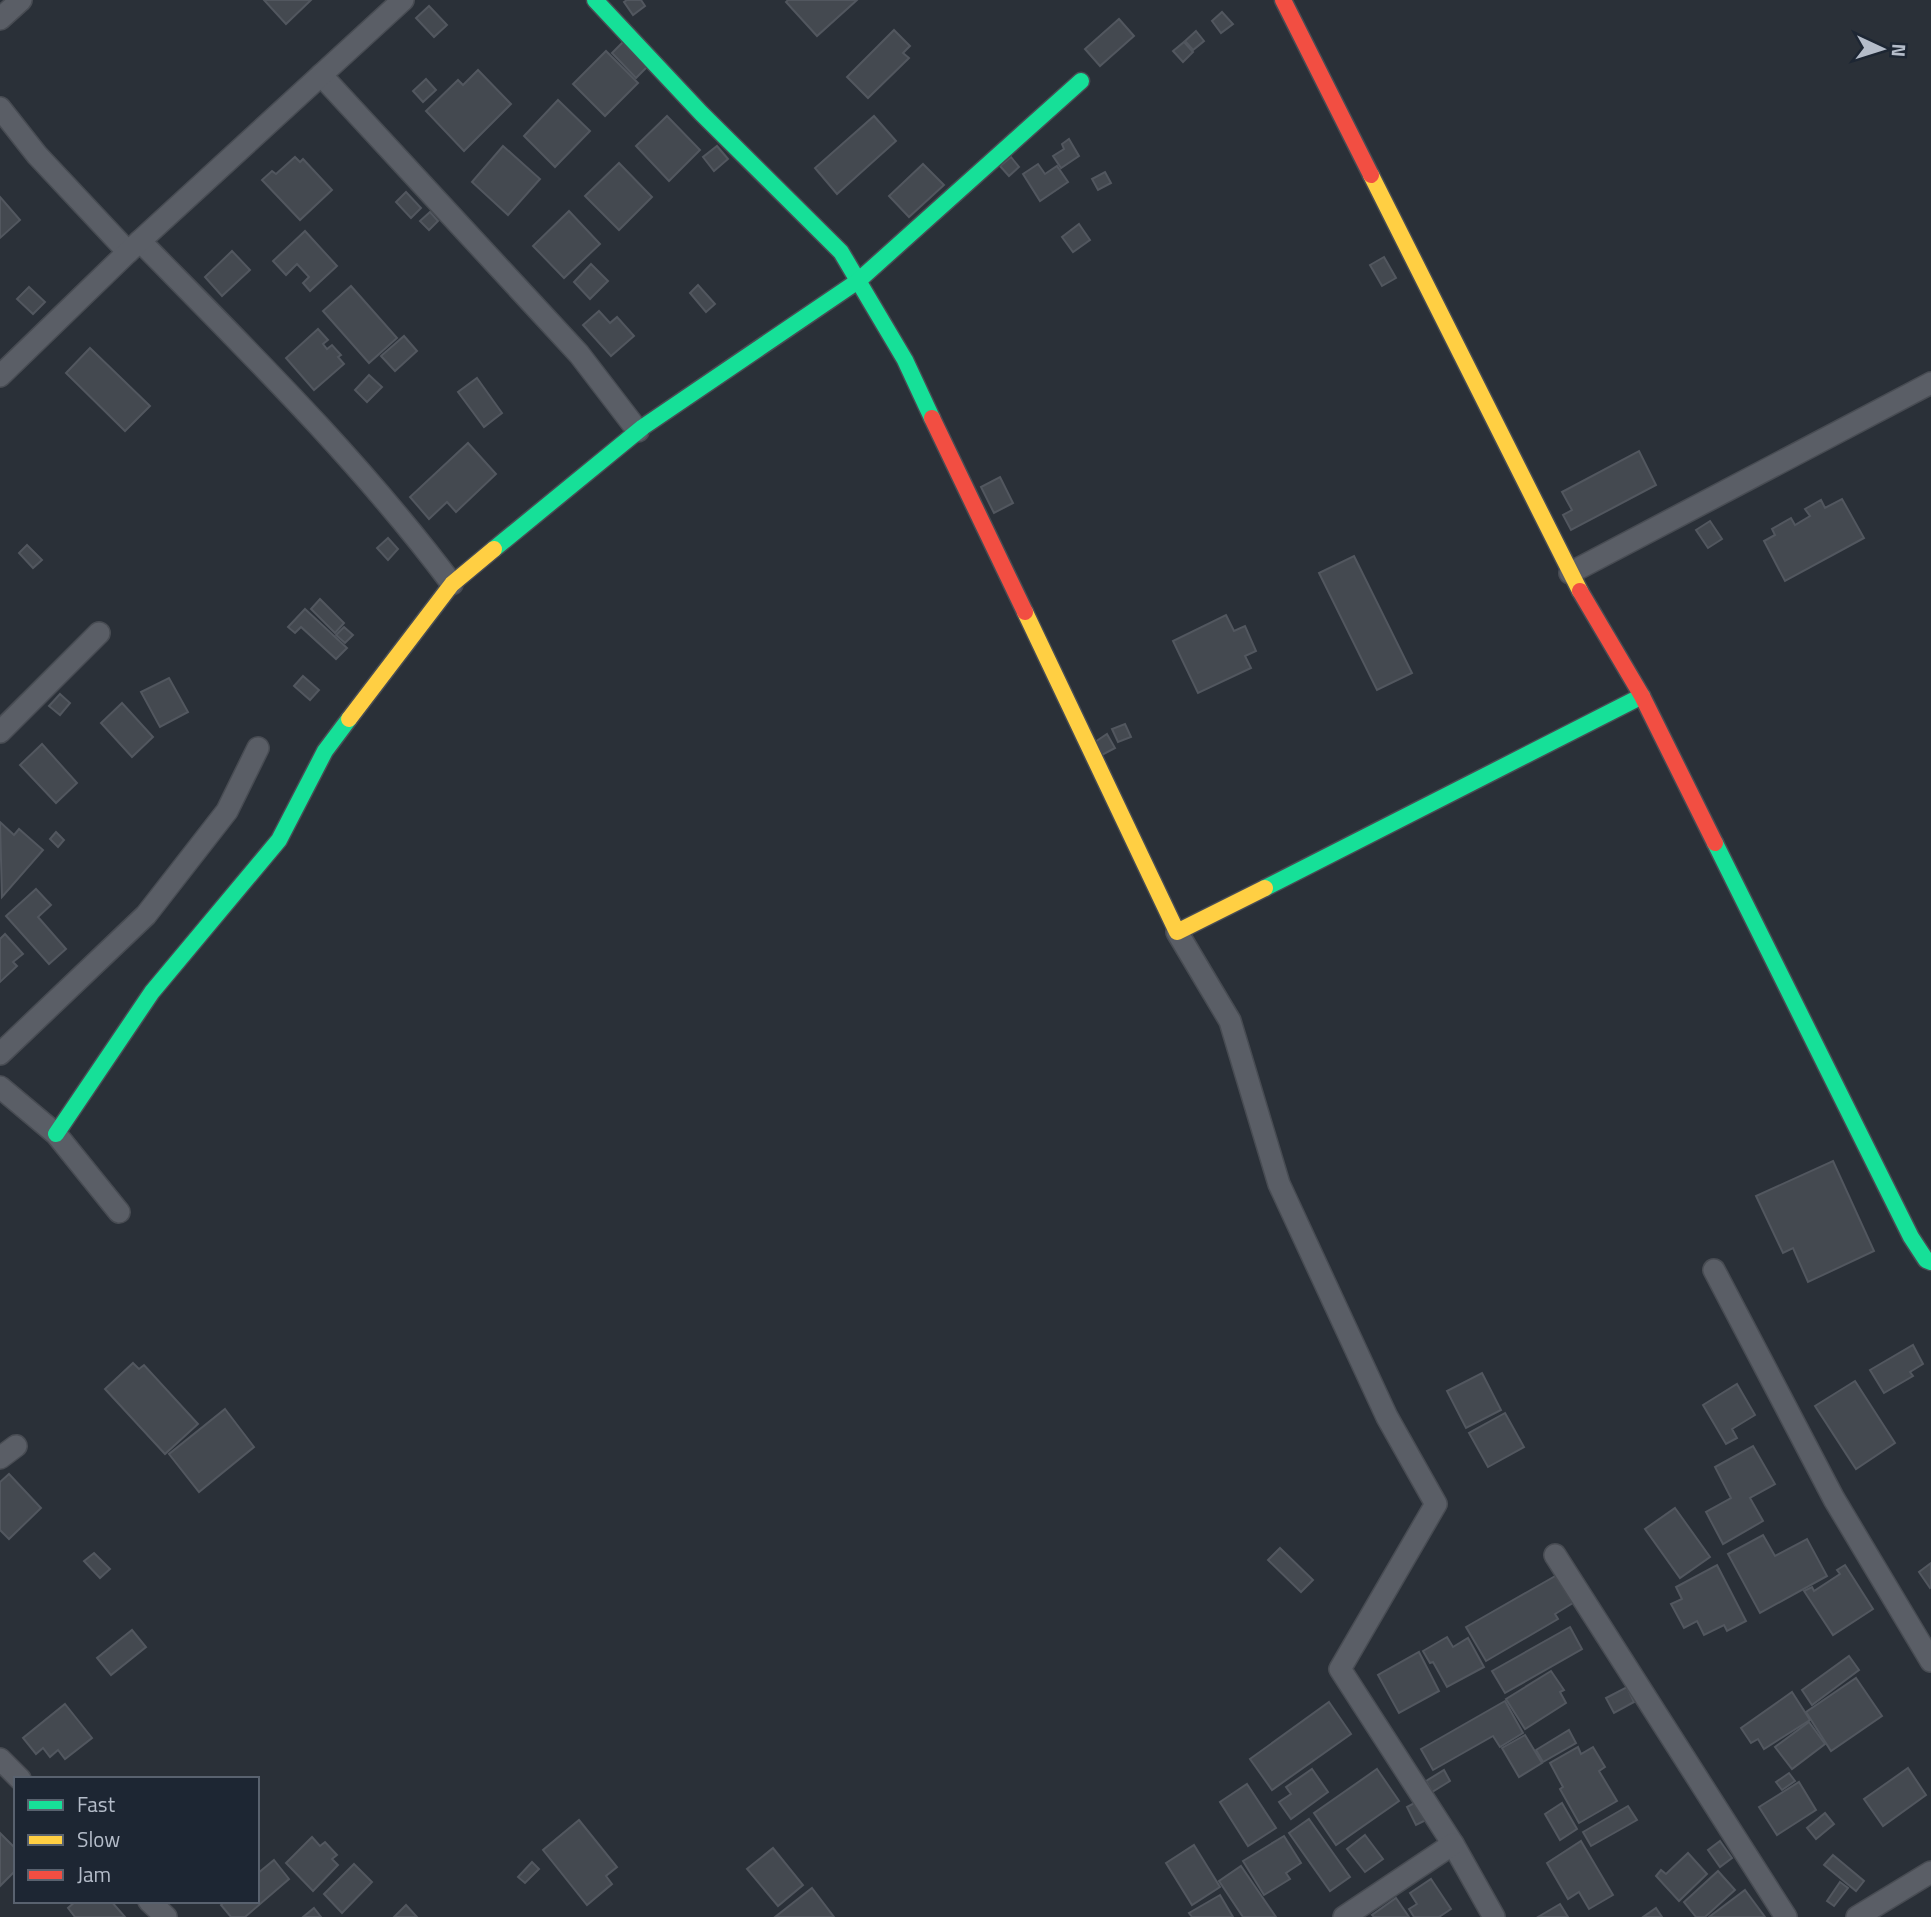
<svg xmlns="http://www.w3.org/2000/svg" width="1931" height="1917" font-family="'Titillium Web',sans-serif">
<rect width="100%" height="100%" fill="#2a3038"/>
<g fill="#444950" stroke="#52575f" stroke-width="2">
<path d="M264 0H311L286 24Z"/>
<path d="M627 0H641L645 6 633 15 624 2Z"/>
<path d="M788 0H857L817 36 786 2Z"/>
<path d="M429 6 447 25 434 37 416 18Z"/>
<path d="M1222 12 1233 24 1221 33 1212 21Z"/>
<path d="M1119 19 1134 36 1100 66 1085 49Z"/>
<path d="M894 30 910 46 903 53 909 58 868 98 847 77Z"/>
<path d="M1196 31 1204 41 1193 50 1185 41Z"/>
<path d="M623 42 647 67 636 78 612 53Z"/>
<path d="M1184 42 1193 52 1183 62 1173 51Z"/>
<path d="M606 51 638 83 605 116 573 84Z"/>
<path d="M478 70 511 104 464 151 426 111 458 80 463 85Z"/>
<path d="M426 79 436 90 423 102 413 91Z"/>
<path d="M558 100 590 131 555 167 524 136Z"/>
<path d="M667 116 700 150 669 181 636 146Z"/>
<path d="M874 116 896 141 837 194 815 168Z"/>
<path d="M1069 139 1079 156 1061 168 1053 156 1064 149 1062 144Z"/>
<path d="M503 146 540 179 508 215 472 182Z"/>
<path d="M717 146 728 159 714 171 703 157Z"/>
<path d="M295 157 300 162 303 159 332 190 300 220 262 180 272 171 276 174Z"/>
<path d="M1011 157 1019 167 1009 176 1000 166Z"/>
<path d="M619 163 652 197 619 230 585 196Z"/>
<path d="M923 164 944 185 909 217 889 196Z"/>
<path d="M1038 164 1045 174 1057 166 1068 182 1040 201 1023 174Z"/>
<path d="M1105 172 1111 183 1098 190 1092 179Z"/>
<path d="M406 192 421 208 411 218 396 202Z"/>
<path d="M0 197 20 220 0 238Z"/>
<path d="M569 211 600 244 564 278 533 246Z"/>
<path d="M430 212 438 221 429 230 420 221Z"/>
<path d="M1079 224 1090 240 1073 252 1062 237Z"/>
<path d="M305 231 337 266 310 291 303 283 309 277 297 264 286 275 273 261Z"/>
<path d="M232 251 250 270 222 296 205 277Z"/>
<path d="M1384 257 1396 278 1382 286 1370 265Z"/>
<path d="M591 264 608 281 590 299 574 282Z"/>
<path d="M698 285 715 304 706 312 690 293Z"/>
<path d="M351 286 397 338 369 363 323 311Z"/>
<path d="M29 287 45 302 33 314 17 299Z"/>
<path d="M599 311 610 323 617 317 634 336 611 356 583 325Z"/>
<path d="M318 329 328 340 323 344 327 349 332 345 341 355 338 357 344 364 314 390 286 358Z"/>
<path d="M404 336 417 351 395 371 381 356Z"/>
<path d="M90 348 150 406 125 431 66 373Z"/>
<path d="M369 375 382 387 367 402 355 390Z"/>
<path d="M477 378 502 413 484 427 458 392Z"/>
<path d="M468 443 496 474 456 512 447 502 429 519 410 497Z"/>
<path d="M1639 451 1656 485 1571 530 1563 515 1572 510 1562 492Z"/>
<path d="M1000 477 1013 503 994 513 981 487Z"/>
<path d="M1842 499 1864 538 1785 581 1764 541 1775 535 1772 529 1791 518 1795 525 1810 516 1805 509 1821 500 1825 508Z"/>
<path d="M1710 521 1722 539 1708 548 1696 530Z"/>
<path d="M388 538 398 549 388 560 377 548Z"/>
<path d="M27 545 42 560 33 568 19 553Z"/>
<path d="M1354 556 1412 673 1377 690 1319 573Z"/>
<path d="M320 599 344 623 335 633 311 609Z"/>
<path d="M305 609 347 648 336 659 301 627 295 633 288 627Z"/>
<path d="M1226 615 1234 631 1245 626 1256 651 1245 656 1251 668 1198 693 1173 641Z"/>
<path d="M344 627 353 635 345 643 336 635Z"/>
<path d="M303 676 319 690 310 700 294 686Z"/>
<path d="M169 678 188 712 160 727 141 692Z"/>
<path d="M60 694 70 703 60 715 49 706Z"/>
<path d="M122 703 153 737 132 757 101 723Z"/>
<path d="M1125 724 1131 737 1118 742 1112 729Z"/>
<path d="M1107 734 1115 748 1102 755 1095 742Z"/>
<path d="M42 744 77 783 56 803 20 765Z"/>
<path d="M0 822 14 835 19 829 43 850 2 897Z"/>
<path d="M56 832 64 840 58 847 50 839Z"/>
<path d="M36 889 51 905 38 917 66 949 49 964 6 916Z"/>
<path d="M5 934 23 954 13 962 17 966 0 982V939Z"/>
<path d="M1833 1161 1874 1251 1808 1282 1793 1248 1783 1253 1756 1196Z"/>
<path d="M1913 1345 1923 1364 1910 1372 1913 1376 1884 1393 1870 1370Z"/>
<path d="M133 1363 139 1369 144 1365 198 1424 165 1454 105 1389Z"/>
<path d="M1482 1373 1501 1410 1466 1428 1447 1391Z"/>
<path d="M1855 1381 1895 1443 1856 1469 1815 1406Z"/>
<path d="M1737 1384 1755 1415 1732 1429 1737 1438 1726 1444 1703 1405Z"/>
<path d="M225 1409 254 1447 199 1492 169 1454Z"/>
<path d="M1505 1413 1524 1447 1488 1467 1469 1433Z"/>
<path d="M1753 1446 1775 1484 1750 1498 1763 1521 1723 1544 1706 1512 1731 1498 1715 1467Z"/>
<path d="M9 1474 41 1508 9 1539 0 1530V1482Z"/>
<path d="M1675 1508 1710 1557 1680 1578 1645 1529Z"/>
<path d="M1763 1535 1775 1556 1807 1539 1827 1576 1760 1613 1728 1554Z"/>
<path d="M1280 1548 1313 1580 1301 1592 1268 1560Z"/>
<path d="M94 1553 110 1569 100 1578 84 1561Z"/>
<path d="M1931 1563V1587L1930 1588 1919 1572Z"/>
<path d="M1717 1565 1746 1621 1727 1631 1724 1625 1704 1635 1697 1621 1684 1628 1671 1604 1682 1599 1676 1587Z"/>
<path d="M1845 1565 1873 1609 1833 1635 1804 1591 1812 1587 1814 1591 1840 1574 1837 1570Z"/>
<path d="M1557 1575 1573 1603 1555 1614 1558 1619 1486 1661 1466 1627Z"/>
<path d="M1570 1627 1582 1649 1505 1693 1492 1671Z"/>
<path d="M132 1630 146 1647 111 1675 97 1658Z"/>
<path d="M1447 1637 1453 1647 1468 1638 1484 1667 1447 1687 1433 1662 1430 1663 1423 1651Z"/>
<path d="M1419 1652 1439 1691 1399 1713 1378 1675Z"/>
<path d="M1849 1656 1859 1670 1812 1705 1802 1690Z"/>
<path d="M1551 1671 1564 1690 1560 1692 1566 1703 1525 1729 1506 1699Z"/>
<path d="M1856 1678 1882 1716 1831 1751 1806 1712Z"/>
<path d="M1627 1687 1634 1702 1614 1713 1606 1698Z"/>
<path d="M1792 1692 1810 1720 1764 1749 1758 1739 1751 1743 1741 1728Z"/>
<path d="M1505 1701 1523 1733 1500 1747 1493 1736 1433 1770 1421 1749Z"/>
<path d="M1329 1702 1351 1734 1272 1790 1250 1759Z"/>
<path d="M65 1704 92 1738 65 1759 58 1750 50 1757 43 1748 36 1754 23 1738Z"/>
<path d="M1809 1722 1825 1744 1792 1769 1775 1747Z"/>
<path d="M1569 1730 1576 1743 1543 1762 1536 1750Z"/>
<path d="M1525 1735 1542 1763 1519 1777 1502 1748Z"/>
<path d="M1578 1747 1581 1754 1593 1747 1605 1767 1599 1771 1617 1801 1579 1823 1560 1789 1563 1787 1550 1763Z"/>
<path d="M1908 1768 1926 1795 1883 1826 1864 1799Z"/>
<path d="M1312 1769 1328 1792 1291 1819 1279 1802 1291 1794 1286 1787Z"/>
<path d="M1377 1769 1399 1801 1336 1845 1314 1813Z"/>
<path d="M1444 1770 1450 1781 1432 1792 1426 1781Z"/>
<path d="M1789 1773 1795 1781 1782 1790 1776 1782Z"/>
<path d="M1799 1782 1816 1810 1777 1835 1759 1807Z"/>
<path d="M1247 1784 1276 1828 1248 1846 1220 1802Z"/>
<path d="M1418 1801 1428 1819 1416 1825 1407 1807Z"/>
<path d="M1562 1803 1577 1829 1560 1840 1545 1814Z"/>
<path d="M1628 1806 1637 1820 1591 1846 1583 1832Z"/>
<path d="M1825 1813 1834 1824 1816 1839 1807 1828Z"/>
<path d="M1309 1819 1350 1877 1330 1891 1289 1833Z"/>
<path d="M579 1820 617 1867 606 1876 612 1884 587 1905 543 1850Z"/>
<path d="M0 1833 16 1849V1870L0 1886Z"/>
<path d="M1365 1835 1383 1859 1365 1872 1347 1849Z"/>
<path d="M1284 1836 1301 1863 1286 1873 1290 1879 1264 1895 1243 1861Z"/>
<path d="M312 1837 320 1846 325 1842 337 1855 332 1859 338 1865 313 1891 286 1863Z"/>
<path d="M1581 1841 1613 1895 1589 1909 1579 1892 1568 1899 1547 1863Z"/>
<path d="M1720 1841 1732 1858 1720 1867 1708 1850Z"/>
<path d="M1194 1845 1220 1887 1192 1905 1166 1863Z"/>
<path d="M773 1848 803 1885 778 1906 747 1869Z"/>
<path d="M1688 1853 1707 1874 1679 1901 1656 1876 1661 1870 1666 1874Z"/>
<path d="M1833 1855 1864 1881 1856 1891 1824 1865Z"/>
<path d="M274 1860 289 1879 245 1917H231L221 1905 225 1901H257V1874Z"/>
<path d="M532 1862 539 1869 525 1883 518 1877Z"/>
<path d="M354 1864 372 1882 342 1913 324 1894Z"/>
<path d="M1241 1866 1276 1917H1243L1219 1881Z"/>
<path d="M1718 1871 1735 1890 1705 1917H1696L1684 1902Z"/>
<path d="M1431 1879 1451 1909 1439 1917H1414L1409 1909 1417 1904 1410 1893Z"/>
<path d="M1840 1882 1848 1888 1834 1906 1827 1901Z"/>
<path d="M812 1888 834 1917H775Z"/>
<path d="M1745 1890 1765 1917H1709Z"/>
<path d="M1220 1895 1233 1917H1192L1189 1913Z"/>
<path d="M1396 1898 1409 1917H1374L1372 1915Z"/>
<path d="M76 1901H111L125 1917H75L68 1908Z"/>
<path d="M1560 1904 1568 1917H1538Z"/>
<path d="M406 1905 417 1917H394Z"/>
<path d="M314 1908 321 1917H303Z"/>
<path d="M1656 1908 1662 1917H1643Z"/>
</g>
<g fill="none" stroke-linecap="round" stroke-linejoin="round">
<defs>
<g id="street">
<path d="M0 19 21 0"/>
<path d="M321 75 579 354 638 431"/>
<path d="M0 108 37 155 128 252"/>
<path d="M140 241C248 351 359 460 452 584"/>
<path d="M0 376 128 252 403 0"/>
<path d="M1570 573 1931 383"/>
<path d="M0 732 99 633"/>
<path d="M1177 932 1230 1021 1279 1184 1387 1417 1436 1504 1340 1669 1453 1844 1494 1917"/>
<path d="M0 1054 146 915 227 811 258 748"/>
<path d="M0 1087 56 1134 119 1212"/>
<path d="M1714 1270 1834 1499 1931 1661"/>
<path d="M0 1458 16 1446"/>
<path d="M1555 1555 1786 1917"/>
<path d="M0 1759 20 1779"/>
<path d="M149 1901 166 1917"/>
<path d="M1344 1917 1453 1844"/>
<path d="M1857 1917 1931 1872"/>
</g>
<g id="fast">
<path d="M595 0 701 113 841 252 905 360 932 418"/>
<path d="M494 549 643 427 858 281 1081 81"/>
<path d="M1715 843 1911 1237 1926 1260 1931 1262"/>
<path d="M1265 888 1642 696"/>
<path d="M56 1134 152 992 279 840 325 751 349 719"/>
</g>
<g id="slow">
<path d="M1371 175 1580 591"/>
<path d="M1025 612 1177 932 1265 888"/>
<path d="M349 719 452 584 494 549"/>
</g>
<g id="jam">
<path d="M1283 0 1371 175"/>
<path d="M932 418 1025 612"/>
<path d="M1580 591 1642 696 1715 843"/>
</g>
</defs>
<use href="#street" stroke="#484c53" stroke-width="24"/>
<use href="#fast" stroke="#484c53" stroke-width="19"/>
<use href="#slow" stroke="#484c53" stroke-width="19"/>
<use href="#jam" stroke="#484c53" stroke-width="19"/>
<use href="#street" stroke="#5a5e66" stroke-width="21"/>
<use href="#fast" stroke="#16e098" stroke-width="16"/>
<use href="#slow" stroke="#ffcf43" stroke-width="16"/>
<use href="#jam" stroke="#f24e42" stroke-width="16"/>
</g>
<rect x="14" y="1777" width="245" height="126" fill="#1d2633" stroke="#59626f" stroke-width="2"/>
<rect x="28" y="1800" width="35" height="10" fill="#16e098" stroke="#59626f" stroke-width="2"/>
<text x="77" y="1812" font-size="21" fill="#b4bcc9">Fast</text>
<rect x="28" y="1835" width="35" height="10" fill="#ffcf43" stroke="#59626f" stroke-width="2"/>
<text x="77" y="1847" font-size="21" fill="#b4bcc9">Slow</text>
<rect x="28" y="1870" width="35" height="10" fill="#f24e42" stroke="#59626f" stroke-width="2"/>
<text x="77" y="1882" font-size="21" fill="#b4bcc9">Jam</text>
<g transform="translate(1882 49) rotate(94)" stroke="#1d2633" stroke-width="5" paint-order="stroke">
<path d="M0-5L12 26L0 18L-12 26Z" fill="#b4bcc9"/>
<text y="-10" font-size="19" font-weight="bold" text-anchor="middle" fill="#b4bcc9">N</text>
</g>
</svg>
